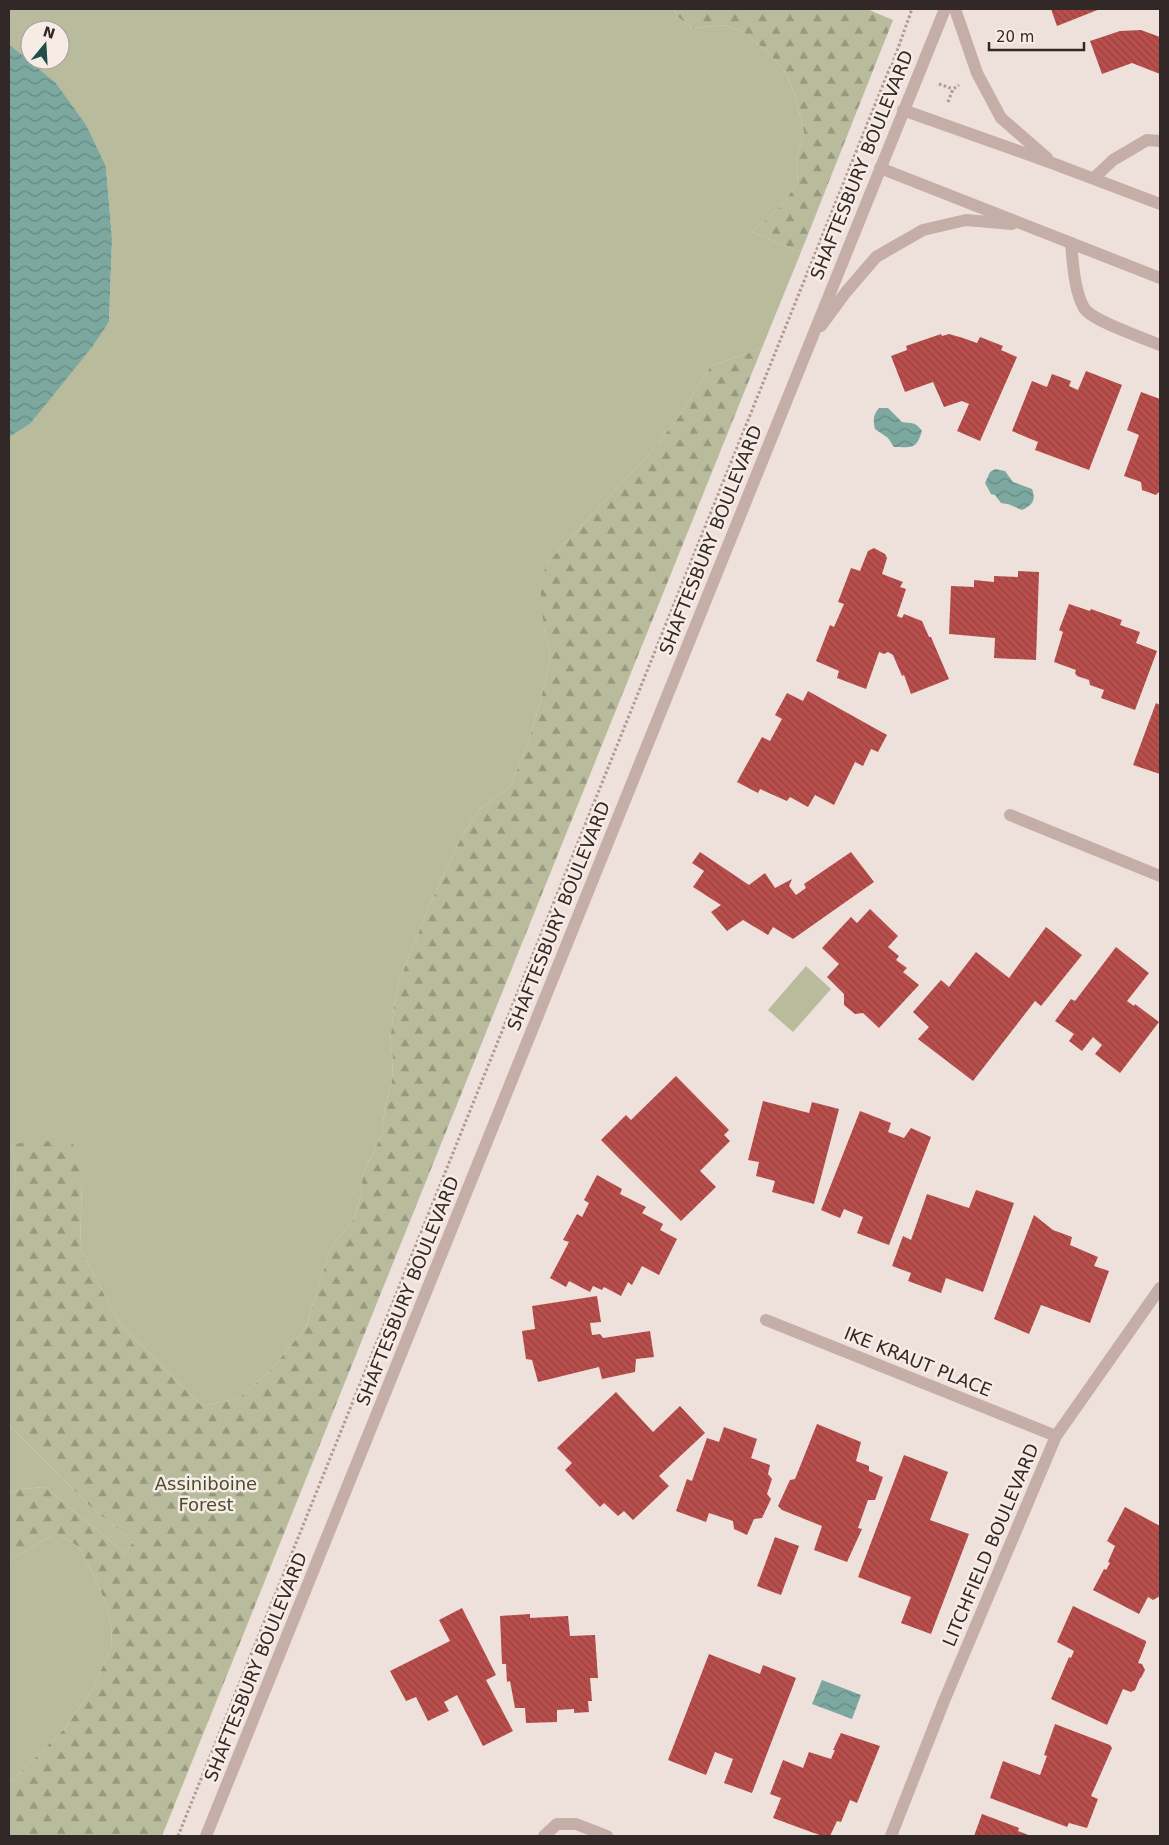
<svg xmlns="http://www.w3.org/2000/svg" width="1169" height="1845" font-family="'DejaVu Sans',sans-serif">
<defs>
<pattern id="forest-firs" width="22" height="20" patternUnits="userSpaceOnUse" patternTransform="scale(1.25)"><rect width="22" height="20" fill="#b8bc9c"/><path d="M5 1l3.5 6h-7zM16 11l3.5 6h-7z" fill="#96997f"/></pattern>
<pattern id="water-waves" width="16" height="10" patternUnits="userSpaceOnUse" patternTransform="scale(1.25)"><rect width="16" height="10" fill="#7ca8a0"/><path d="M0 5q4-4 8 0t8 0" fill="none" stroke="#668982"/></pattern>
<pattern id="building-back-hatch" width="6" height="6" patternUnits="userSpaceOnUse" patternTransform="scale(1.25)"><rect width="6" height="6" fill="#b94f4d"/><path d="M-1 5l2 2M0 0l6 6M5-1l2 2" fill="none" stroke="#974240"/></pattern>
</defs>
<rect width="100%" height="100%" fill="#eee0da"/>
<g fill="#b8bc9c" fill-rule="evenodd">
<path d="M9 9H674L678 17 692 28 725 25 743 32 767 51 786 73 796 98 804 132 796 161 798 183 781 206 752 232 801 252 762 348 711 366 679 417 651 452 547 563 544 629 551 656 541 699 529 740 511 785 479 810 462 836 429 907 400 979 394 1007 390 1043 393 1058 392 1081 385 1106 382 1135 363 1173 361 1194 354 1219 331 1247 306 1327 271 1370 239 1398 202 1406 119 1323 80 1248 82 1182 12 1145 16 1173 9 1226V437L30 424 109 322 112 239 106 167 55 82 9 44ZM30 30H60V60H30Z"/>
<path d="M806 966 831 989 793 1032 768 1010Z"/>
<path d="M9 1425 91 1507 133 1542 125 1553 45 1487 21 1489 9 1493Z"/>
<path d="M58 1534 79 1547 92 1572 105 1601 112 1628 111 1647 93 1689 64 1729 9 1784V1561L45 1539Z"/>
</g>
<g fill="url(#forest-firs)">
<path d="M674 9H867L893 20 801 252 752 232 781 206 798 183 796 161 804 132 796 98 786 73 767 51 743 32 725 25 692 28 678 17Z"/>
<path d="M762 348 162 1836H9V1784L64 1729 93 1689 111 1647 112 1628 105 1601 92 1572 79 1547 58 1534 45 1539 9 1561V1493L21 1489 45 1487 125 1553 133 1542 91 1507 9 1425V1226L16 1173 12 1145 35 1140 73 1144 82 1182 80 1248 119 1323 202 1406 239 1398 271 1370 306 1327 331 1247 354 1219 361 1194 363 1173 382 1135 385 1106 392 1081 393 1058 390 1043 394 1007 400 979 429 907 462 836 479 810 511 785 529 740 541 699 551 656 544 629 541 597V582L547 563 651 452 679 417 711 366Z"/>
</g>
<g fill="url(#water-waves)">
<path d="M9 44 55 82 86 125 106 167 112 239 109 322 92 347 30 424 9 437Z"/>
<path d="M879 408H888L902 422C912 424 915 421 922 431 916 450 912 447 894 447L888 438 875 429C873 420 873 415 879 408Z"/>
<path d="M995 469 1005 471 1013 482 1032 489C1036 500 1033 505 1022 510L1008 504 1001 503 995 495 991 494 985 483 990 472Z"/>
<path d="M822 1680 861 1695 852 1719 812 1704Z"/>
</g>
<g fill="url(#building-back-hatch)">
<path d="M1051 9H1100L1057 26Z"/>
<path d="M1141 30 1160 37V74L1132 63 1102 74 1090 41 1120 31Z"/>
<path d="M941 334 942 336 949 334 963 338 977 343 980 337 1003 346 1001 350 1017 357 980 441 957 431 969 404 962 401 944 407 933 382 905 392 891 356 907 350 906 346Z"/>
<path d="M1086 371 1122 385 1089 470 1035 450 1038 442 1012 431 1032 381 1047 387 1052 374 1071 381 1069 386 1078 390Z"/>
<path d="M1141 392 1160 399V491L1156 495 1142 490 1141 482 1124 476 1139 435 1127 430Z"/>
<path d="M874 548 885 554 887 558 882 574 903 582 900 587 906 589 897 616 902 618 904 614 922 621 929 637H931L949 679 911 694 904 675 902 676 893 655 888 652 884 654 879 652 866 689 837 678 839 671 816 661 830 625 834 627 844 604 838 602 851 568 860 571 868 551Z"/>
<path d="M1018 571 1039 572 1036 660 994 658 995 638 949 634 951 586 974 587V580L994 582V576L1018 577Z"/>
<path d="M1069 604 1090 611 1091 609 1122 620 1120 625 1140 632 1136 643 1157 651 1135 710 1101 698 1104 690 1090 685 1089 680 1077 676 1075 673 1076 670 1054 662 1063 632 1059 630Z"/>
<path d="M808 691 887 735 878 752 871 749 863 766 855 762 834 805 815 795 808 807 790 797 787 801 760 789 758 793 737 782 762 737 770 741 782 719 775 715 787 693 803 701Z"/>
<path d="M1156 703 1160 705V774L1133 765Z"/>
<path d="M700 852 749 885 765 873 775 888 792 879 789 886 796 895 806 888 804 884 851 852 874 882 793 939 773 927 768 935 743 920 727 931 711 912 721 905 693 887 704 871 692 863Z"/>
<path d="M870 909 898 936 888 947 899 956 896 960 907 968 903 972 919 985 879 1028 863 1013 855 1014 844 1005V994L827 977 839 964 822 948 851 917 857 923Z"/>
<path d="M1046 927 1082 955 1041 1006 1035 1001 973 1081 918 1039 929 1027 913 1012 941 980 949 987 976 952 1009 978Z"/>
<path d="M1116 947 1149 973 1127 1001 1134 1006 1135 1004 1159 1022 1120 1073 1095 1054 1102 1045 1093 1037 1082 1051 1069 1041 1074 1034 1055 1021 1071 999 1075 1001Z"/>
<path d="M676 1076 729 1130 724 1135 730 1141 700 1171 716 1187 681 1221 601 1140 626 1115 631 1120Z"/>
<path d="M763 1101 809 1113 812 1102 839 1109 814 1204 772 1192 775 1181 756 1176 759 1162 748 1160Z"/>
<path d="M860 1111 891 1123 888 1132 904 1138 911 1128 931 1137 889 1245 857 1233 863 1217 844 1209 840 1218 821 1210Z"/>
<path d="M597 1175 622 1189 620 1194 646 1207 642 1213 663 1224 660 1230 677 1239 659 1275 642 1266 632 1285 628 1282 621 1296 604 1287 602 1290 593 1286 590 1292 569 1281 566 1287 550 1278 569 1242 563 1240 577 1214 582 1217 589 1203 584 1200Z"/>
<path d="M976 1190 1014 1203 983 1292 946 1278 941 1293 908 1281 911 1273 892 1266 903 1236 911 1240 927 1194 969 1208Z"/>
<path d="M1034 1215 1053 1230 1072 1237 1070 1245 1098 1257 1094 1266 1109 1271 1090 1323 1041 1305 1029 1334 994 1319Z"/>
<path d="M597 1296 601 1322 590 1323 592 1335 600 1334 603 1338 650 1331 654 1357 636 1359 635 1372 602 1379 599 1367 538 1382 532 1360 526 1359 522 1331 535 1329 532 1306Z"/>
<path d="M616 1392 653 1432 680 1406 705 1433 659 1476 669 1486 633 1520 624 1511 618 1516 604 1503 600 1507 565 1470 572 1463 557 1448Z"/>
<path d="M817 1424 861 1442 856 1461 869 1466V1471L883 1477 875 1500H868L858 1528 862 1529 847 1562 814 1550 822 1526 782 1510 778 1506 790 1480 795 1479Z"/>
<path d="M724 1427 757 1439 751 1458 770 1465 768 1474 772 1479 767 1494 771 1499 762 1518 754 1519 747 1535 734 1529 733 1521 709 1513 706 1522 676 1511 687 1479 692 1481 707 1438 719 1442Z"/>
<path d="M904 1455 948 1472 930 1520 969 1534 931 1634 901 1623 911 1597 858 1577Z"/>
<path d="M1125 1507 1160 1526V1596L1153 1600 1148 1597 1139 1614 1093 1590 1104 1569 1106 1570 1110 1563 1108 1562 1115 1546 1107 1541Z"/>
<path d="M775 1537 799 1546 781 1595 757 1586Z"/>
<path d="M1073 1606 1146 1641V1643L1138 1663 1142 1664 1145 1670 1141 1678H1140L1135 1690 1131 1692 1123 1689 1107 1725 1051 1699 1069 1657 1071 1658 1074 1651 1057 1642Z"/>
<path d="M462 1608 496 1675 486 1680 513 1731 483 1746 457 1695 444 1702 449 1711 428 1721 416 1697 406 1701 390 1671 450 1641 439 1620Z"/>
<path d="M530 1614V1618L568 1616 570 1636 595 1635 598 1678H590L592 1701H588L589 1712 574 1713V1709L557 1710V1722L526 1723 525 1708H515L510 1681 507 1682 506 1664H502L500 1616Z"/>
<path d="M709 1654 760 1674 763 1665 796 1678 752 1793 724 1783 733 1759 715 1752 706 1775 668 1760Z"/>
<path d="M1055 1724 1110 1745 1112 1748 1091 1796 1098 1799 1087 1828 1069 1823 1067 1827 990 1798 1003 1761 1040 1775 1047 1756 1044 1755Z"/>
<path d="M841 1733 880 1746 857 1803 850 1800 841 1822 837 1821 830 1836H822L773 1818 781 1798 770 1794 783 1760 803 1768 809 1752 831 1759 835 1750H833Z"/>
<path d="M982 1814 1019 1828 1018 1831 1031 1836H974Z"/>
</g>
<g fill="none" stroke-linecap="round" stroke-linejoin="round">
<g stroke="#b19892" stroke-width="3" stroke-dasharray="2.5 2.5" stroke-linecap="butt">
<path d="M892 65 912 9"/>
<path d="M939 84 953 89"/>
<path d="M948 102 953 89 959 85"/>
<path d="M178 1836 891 65"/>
</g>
<g stroke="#c5aea7" stroke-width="12">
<path d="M1094 178 1113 160 1147 140 1160 141"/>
<path d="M1071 243C1073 263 1074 290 1084 308 1092 321 1144 338 1160 345"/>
<path d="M1010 815 1160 876"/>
<path d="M766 1320 1056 1436"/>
<path d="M544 1836 557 1824H576L607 1836"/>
<path d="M891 1836 944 1701 1056 1436 1160 1288"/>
</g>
<g stroke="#c5aea7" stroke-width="12">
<path d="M955 9 977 73 1001 118 1047 158"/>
<path d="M903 110 1052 163 1160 204"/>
<path d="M880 168 1160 278"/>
<path d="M821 326 846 292 876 257 923 230 966 220 1012 224"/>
<path d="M206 1836 945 9"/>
</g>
</g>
<g text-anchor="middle" stroke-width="5" stroke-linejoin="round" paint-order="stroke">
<g font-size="18" fill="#322827" stroke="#f7ebe6">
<text transform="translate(862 165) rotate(-68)" y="6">SHAFTESBURY BOULEVARD</text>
<text transform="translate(711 540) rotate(-68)" y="6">SHAFTESBURY BOULEVARD</text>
<text transform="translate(559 916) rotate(-68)" y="6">SHAFTESBURY BOULEVARD</text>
<text transform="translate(408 1291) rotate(-68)" y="6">SHAFTESBURY BOULEVARD</text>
<text transform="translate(918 1362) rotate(22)" y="6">IKE KRAUT PLACE</text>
<text transform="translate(991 1545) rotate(-67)" y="6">LITCHFIELD BOULEVARD</text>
<text transform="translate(256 1667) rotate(-68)" y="6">SHAFTESBURY BOULEVARD</text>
</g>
<g font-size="18" fill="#494e2d" stroke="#f7ebe6">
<text x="206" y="1490">Assiniboine<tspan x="206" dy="21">Forest</tspan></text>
</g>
</g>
<rect width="1169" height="1845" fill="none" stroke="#322827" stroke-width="20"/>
<g transform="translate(45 45) rotate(18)"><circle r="24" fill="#f7ebe6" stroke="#a89d9a"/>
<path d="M0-4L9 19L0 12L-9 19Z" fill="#214f48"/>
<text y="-8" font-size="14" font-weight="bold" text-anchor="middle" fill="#322827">N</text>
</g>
<path d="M989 42v8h95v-8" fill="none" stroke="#322827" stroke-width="2.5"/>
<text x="996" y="42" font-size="15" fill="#322827" stroke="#f7ebe6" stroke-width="4" paint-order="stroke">20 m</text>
</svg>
